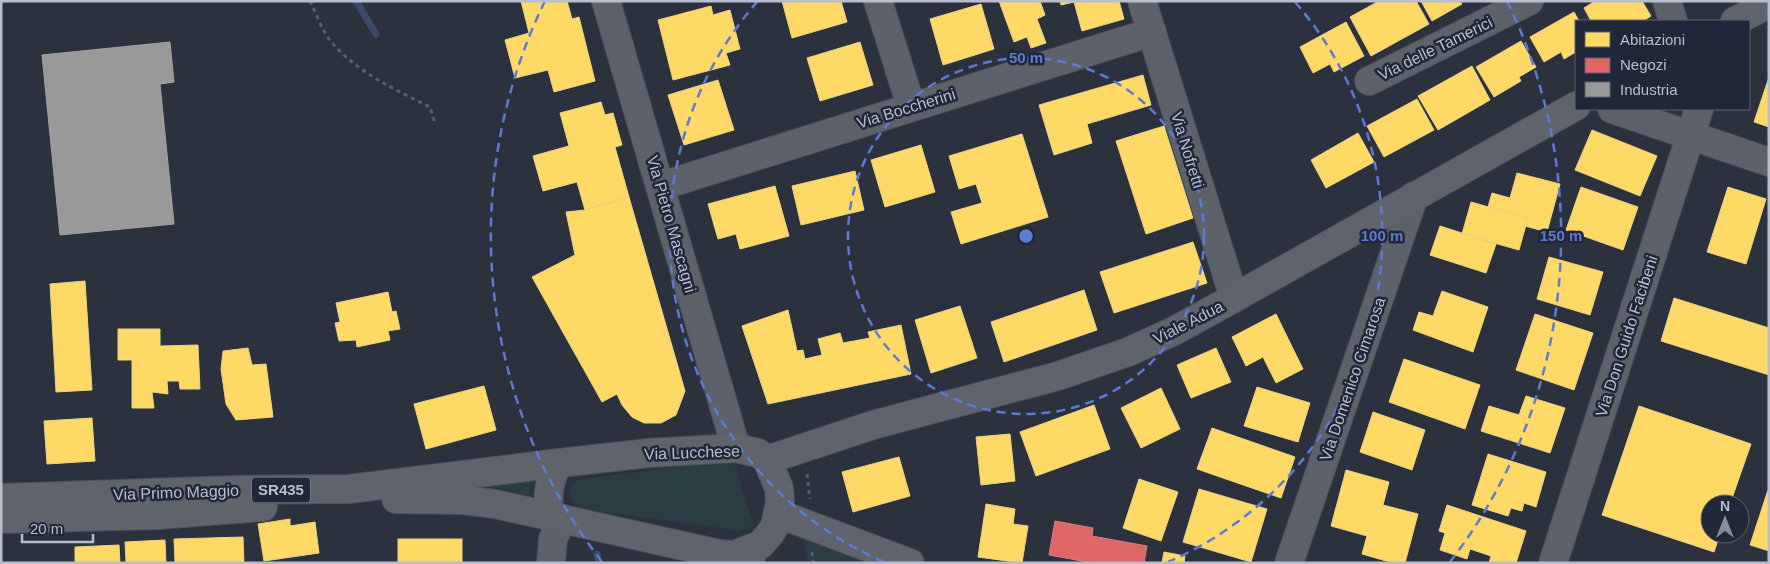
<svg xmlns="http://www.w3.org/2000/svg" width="1770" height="564" font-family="Arial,sans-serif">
<rect width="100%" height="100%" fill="#2c323d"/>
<g fill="#293d43">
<path d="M733 459 754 526 742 531 582 509C572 504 567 497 571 486L577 480Z"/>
<path d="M531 479 529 495 488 486 489 485Z"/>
<path d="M803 534 875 563H807Z"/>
</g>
<g fill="#ffd966" stroke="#ead185">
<path d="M521 1H567L572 19 579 17 595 81 554 92 548 70 515 78 505 40 529 33Z"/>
<path d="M782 1H841L847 22 792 38Z"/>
<path d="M999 1H1040L1045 15 1037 19 1046 43 1031 48 1027 37 1014 42Z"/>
<path d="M1060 1H1119L1124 19 1082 31 1074 2 1061 5Z"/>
<path d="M1379 1H1416L1429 24 1371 56 1350 17Z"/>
<path d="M1421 1H1460L1462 4 1432 21Z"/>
<path d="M1595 1H1642L1651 16 1643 21H1591L1584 8Z"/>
<path d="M981 4 994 49 943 65 930 19Z"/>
<path d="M711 6 713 15 730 10 740 49 726 53 730 65 673 80 658 20Z"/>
<path d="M1574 12 1579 21H1576V52L1564 59 1561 52 1544 62 1530 37Z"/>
<path d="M1346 22 1364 56 1334 72 1330 64 1313 73 1300 47Z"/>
<path d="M1521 41 1536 67 1519 77 1521 81 1494 97 1476 67Z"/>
<path d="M860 42 873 85 820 101 807 58Z"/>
<path d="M1472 66 1490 100 1438 130 1418 96Z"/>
<path d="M1143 75 1151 105 1087 124 1092 143 1054 155 1039 105Z"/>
<path d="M1769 77V127L1754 122Z"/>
<path d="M718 80 734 130 684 145 668 95Z"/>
<path d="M1417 99 1434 130 1384 157 1367 126Z"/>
<path d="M601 102 605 115 613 113 622 145 615 147 629 197 585 210 577 182 543 191 533 156 569 146 560 113Z"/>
<path d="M1164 126 1193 218 1146 234 1116 141Z"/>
<path d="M1592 130 1657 156 1640 196 1575 170Z"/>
<path d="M1358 133 1374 162 1326 188 1311 160Z"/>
<path d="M1022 134 1048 217 961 244 951 212 982 203 976 184 959 189 949 156Z"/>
<path d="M921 145 935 192 885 207 871 160Z"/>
<path d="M855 171 864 210 801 225 792 186Z"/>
<path d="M1517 173 1560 184 1547 232 1525 226 1528 218 1488 207 1492 193 1510 198Z"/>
<path d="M775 186 789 236 740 249 736 234 718 239 708 204Z"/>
<path d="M1581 187 1638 207 1623 250 1566 230Z"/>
<path d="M1728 187 1766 199 1746 264 1707 252Z"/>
<path d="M629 197 685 391 676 415 661 423H644L632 417 622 405 617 394 602 402 532 277 575 255 566 212 585 210Z"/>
<path d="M1471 202 1528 218 1519 250 1462 234Z"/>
<path d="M1440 226 1496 244 1486 273 1430 255Z"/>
<path d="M1193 242 1207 283 1114 313 1100 272Z"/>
<path d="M1549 257 1603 272 1590 315 1537 299Z"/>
<path d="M85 281 92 390 56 392 50 284Z"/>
<path d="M1084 290 1097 330 1004 362 991 322Z"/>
<path d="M1442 291 1488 307 1473 352 1413 330 1419 312 1433 316Z"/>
<path d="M388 292 392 312 396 311 400 329 388 331 390 340 357 347 356 340 339 341 335 323 340 322 336 303Z"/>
<path d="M1674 298 1769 328V375L1661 341Z"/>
<path d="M960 306 977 358 931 373 915 320Z"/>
<path d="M788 310 797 351 803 350 805 359 822 355 818 339 840 333 843 343 870 338 868 332 901 325 911 374 768 404 742 326Z"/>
<path d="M1276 314 1303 369 1276 383 1263 357 1246 366 1232 337Z"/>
<path d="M1535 314 1593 333 1574 390 1516 370Z"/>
<path d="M118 329H160V346L198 345 200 389H180L179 381H167L168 394 152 392 154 408H132V360H118Z"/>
<path d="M248 348 252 365 266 364 273 417 236 420 226 404 221 369 223 351Z"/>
<path d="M1216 348 1231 382 1191 398 1177 365Z"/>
<path d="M1404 359 1480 385 1465 429 1389 402Z"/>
<path d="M484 386 496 430 426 449 414 404Z"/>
<path d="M1257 387 1310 403 1298 442 1244 426Z"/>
<path d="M1161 388 1180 429 1141 448 1121 408Z"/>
<path d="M1526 396 1565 408 1550 453 1481 431 1489 406 1519 415Z"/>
<path d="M1094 405 1110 449 1036 476 1020 432Z"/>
<path d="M1639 406 1751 444 1730 504H1710V534H1720L1714 552 1602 515Z"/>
<path d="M1373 412 1425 430 1412 470 1360 452Z"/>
<path d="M92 418 95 461 47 464 44 421Z"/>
<path d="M1212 428 1295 457 1281 498 1197 469Z"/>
<path d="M1010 434 1015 481 981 485 976 437Z"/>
<path d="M1488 454 1546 472 1536 507 1524 503 1522 511 1511 508 1508 516 1472 505Z"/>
<path d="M899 457 910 496 853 512 842 472Z"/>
<path d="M1346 470 1389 482 1383 505 1418 514 1405 563H1393L1362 554 1367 536 1331 526Z"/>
<path d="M1139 479 1178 492 1161 541 1123 528Z"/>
<path d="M1769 487V551L1750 545Z"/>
<path d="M1199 489 1267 509 1251 562 1183 542Z"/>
<path d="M986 504 1015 509 1013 524 1028 526 1022 563 978 557Z"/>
<path d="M1447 505 1526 531 1516 563H1489L1491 556 1470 549 1467 559 1440 550 1445 533 1439 531Z"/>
<path d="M290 519V526L315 522 319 553 264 561 258 524Z"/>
<path d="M243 537 244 563H175L174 539Z"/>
<rect x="398" y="539" width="64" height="24"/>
<path d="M165 540 166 563H126L125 542Z"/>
<path d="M119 545 120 563H75V547Z"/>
<path d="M1164 552 1185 556 1184 563H1162Z"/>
</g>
<path fill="#e06666" stroke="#d48085" d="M1055 521 1093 528 1092 536 1147 546 1144 563H1093L1049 555Z"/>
<path fill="#999" stroke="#a2a4a9" d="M170 42 174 82 160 84 174 224 60 235 42 55Z"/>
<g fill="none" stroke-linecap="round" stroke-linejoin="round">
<g stroke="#3a4a68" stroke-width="7">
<path d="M356 1 376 34"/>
<path d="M597 554 599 563"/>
</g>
<defs>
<g id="minor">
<path d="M606 1 736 448"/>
<path d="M878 1 911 106"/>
<path d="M1142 1 1234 298"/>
<path d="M1667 1 1673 21"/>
<path d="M1369 81 1529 1"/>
<path d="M1612 109 1769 162"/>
<path d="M661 186 1152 32"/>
<path d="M551 563 553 539 562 520"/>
<path d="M1289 563 1414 196"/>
<path d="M1553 563 1699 109"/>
</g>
<g id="major">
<path d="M1735 21 1769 4"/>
<path d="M767 460 873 425 1058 376 1128 352 1174 331 1234 298 1576 106"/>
<path d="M1 498 235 490 349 489 559 463 649 453 736 448 758 453 767 460 779 488 780 502 775 526 769 535 760 545 734 555"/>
<path d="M396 499 463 500 495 504 719 554 734 555 751 559"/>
<path d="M779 514 910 563"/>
<path d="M550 517C547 497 548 480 559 463"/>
<path d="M1 519 158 515 263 507"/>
</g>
</defs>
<use href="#minor" stroke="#494d55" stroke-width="30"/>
<use href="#major" stroke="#4a4f59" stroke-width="30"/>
<g stroke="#5a6067" stroke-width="3" stroke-dasharray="4 4" stroke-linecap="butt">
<path d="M310 1C316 13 321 28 329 39 354 71 394 89 430 107L435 123"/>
<path d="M807 474 810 499"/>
<path d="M812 552 813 563"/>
</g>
<use href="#minor" stroke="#5d616a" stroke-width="28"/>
<use href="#major" stroke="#5f646c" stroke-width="28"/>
</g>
<g fill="none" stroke="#5b7bd4" stroke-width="2.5" stroke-dasharray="9 6">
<circle cx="1026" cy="236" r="178"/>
<path d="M884 562A356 356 0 0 1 757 2M1295 2A356 356 0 0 1 1168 562"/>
<path d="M602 562A535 535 0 0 1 545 1M1507 1A535 535 0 0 1 1450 562"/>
</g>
<g text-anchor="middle" stroke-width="5" stroke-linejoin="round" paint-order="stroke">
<rect fill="#1f2738" stroke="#8a91a0" stroke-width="1" x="252" y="477.5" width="58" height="25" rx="4"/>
<g font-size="15" font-weight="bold" fill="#b8becd">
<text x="281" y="495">SR435</text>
</g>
<g font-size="16" fill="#b8becd" stroke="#1f2738">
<text transform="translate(1435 48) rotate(-26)" y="6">Via delle Tamerici</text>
<text transform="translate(906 108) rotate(-17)" y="6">Via Boccherini</text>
<text transform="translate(1188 150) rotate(73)" y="6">Via Nofretti</text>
<text transform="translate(672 224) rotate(74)" y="6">Via Pietro Mascagni</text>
<text transform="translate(1188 322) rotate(-27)" y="6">Viale Adua</text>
<text transform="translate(1626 336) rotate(-72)" y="6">Via Don Guido Facibeni</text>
<text transform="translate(1352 379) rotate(-71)" y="6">Via Domenico Cimarosa</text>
<text transform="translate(692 452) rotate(-2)" y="6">Via Lucchese</text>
<text transform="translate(176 492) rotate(-2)" y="6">Via Primo Maggio</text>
</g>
</g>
<circle cx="1026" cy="236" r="8" fill="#5b7bd4" stroke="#1f2738" stroke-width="2.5"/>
<g font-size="15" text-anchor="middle" font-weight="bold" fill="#5b7bd4" stroke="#1f2738" stroke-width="5" stroke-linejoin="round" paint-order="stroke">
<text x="1026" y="63">50 m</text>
<text x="1382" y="241">100 m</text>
<text x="1561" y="241">150 m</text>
</g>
<rect width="1770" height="564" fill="none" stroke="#b8becd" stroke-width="5"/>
<rect x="1575" y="20" width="175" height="90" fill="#1f2738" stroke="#5c6374"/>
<rect x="1585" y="32" width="25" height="15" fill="#ffd966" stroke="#5c6374"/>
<text x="1620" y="45" font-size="15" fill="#b8becd">Abitazioni</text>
<rect x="1585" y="58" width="25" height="15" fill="#e06666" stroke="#5c6374"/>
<text x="1620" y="70" font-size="15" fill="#b8becd">Negozi</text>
<rect x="1585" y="82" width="25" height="15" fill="#999999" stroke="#5c6374"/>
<text x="1620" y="95" font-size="15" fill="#b8becd">Industria</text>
<g transform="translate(1725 519)"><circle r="24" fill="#1f2738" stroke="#5c6374"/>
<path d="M0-4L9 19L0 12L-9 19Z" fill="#878d9b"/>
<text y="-8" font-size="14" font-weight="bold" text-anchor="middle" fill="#b8becd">N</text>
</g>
<path d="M22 534v8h71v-8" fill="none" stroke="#b8becd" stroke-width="2.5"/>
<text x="30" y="534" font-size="15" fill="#b8becd" stroke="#1f2738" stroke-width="4" paint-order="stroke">20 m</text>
</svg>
